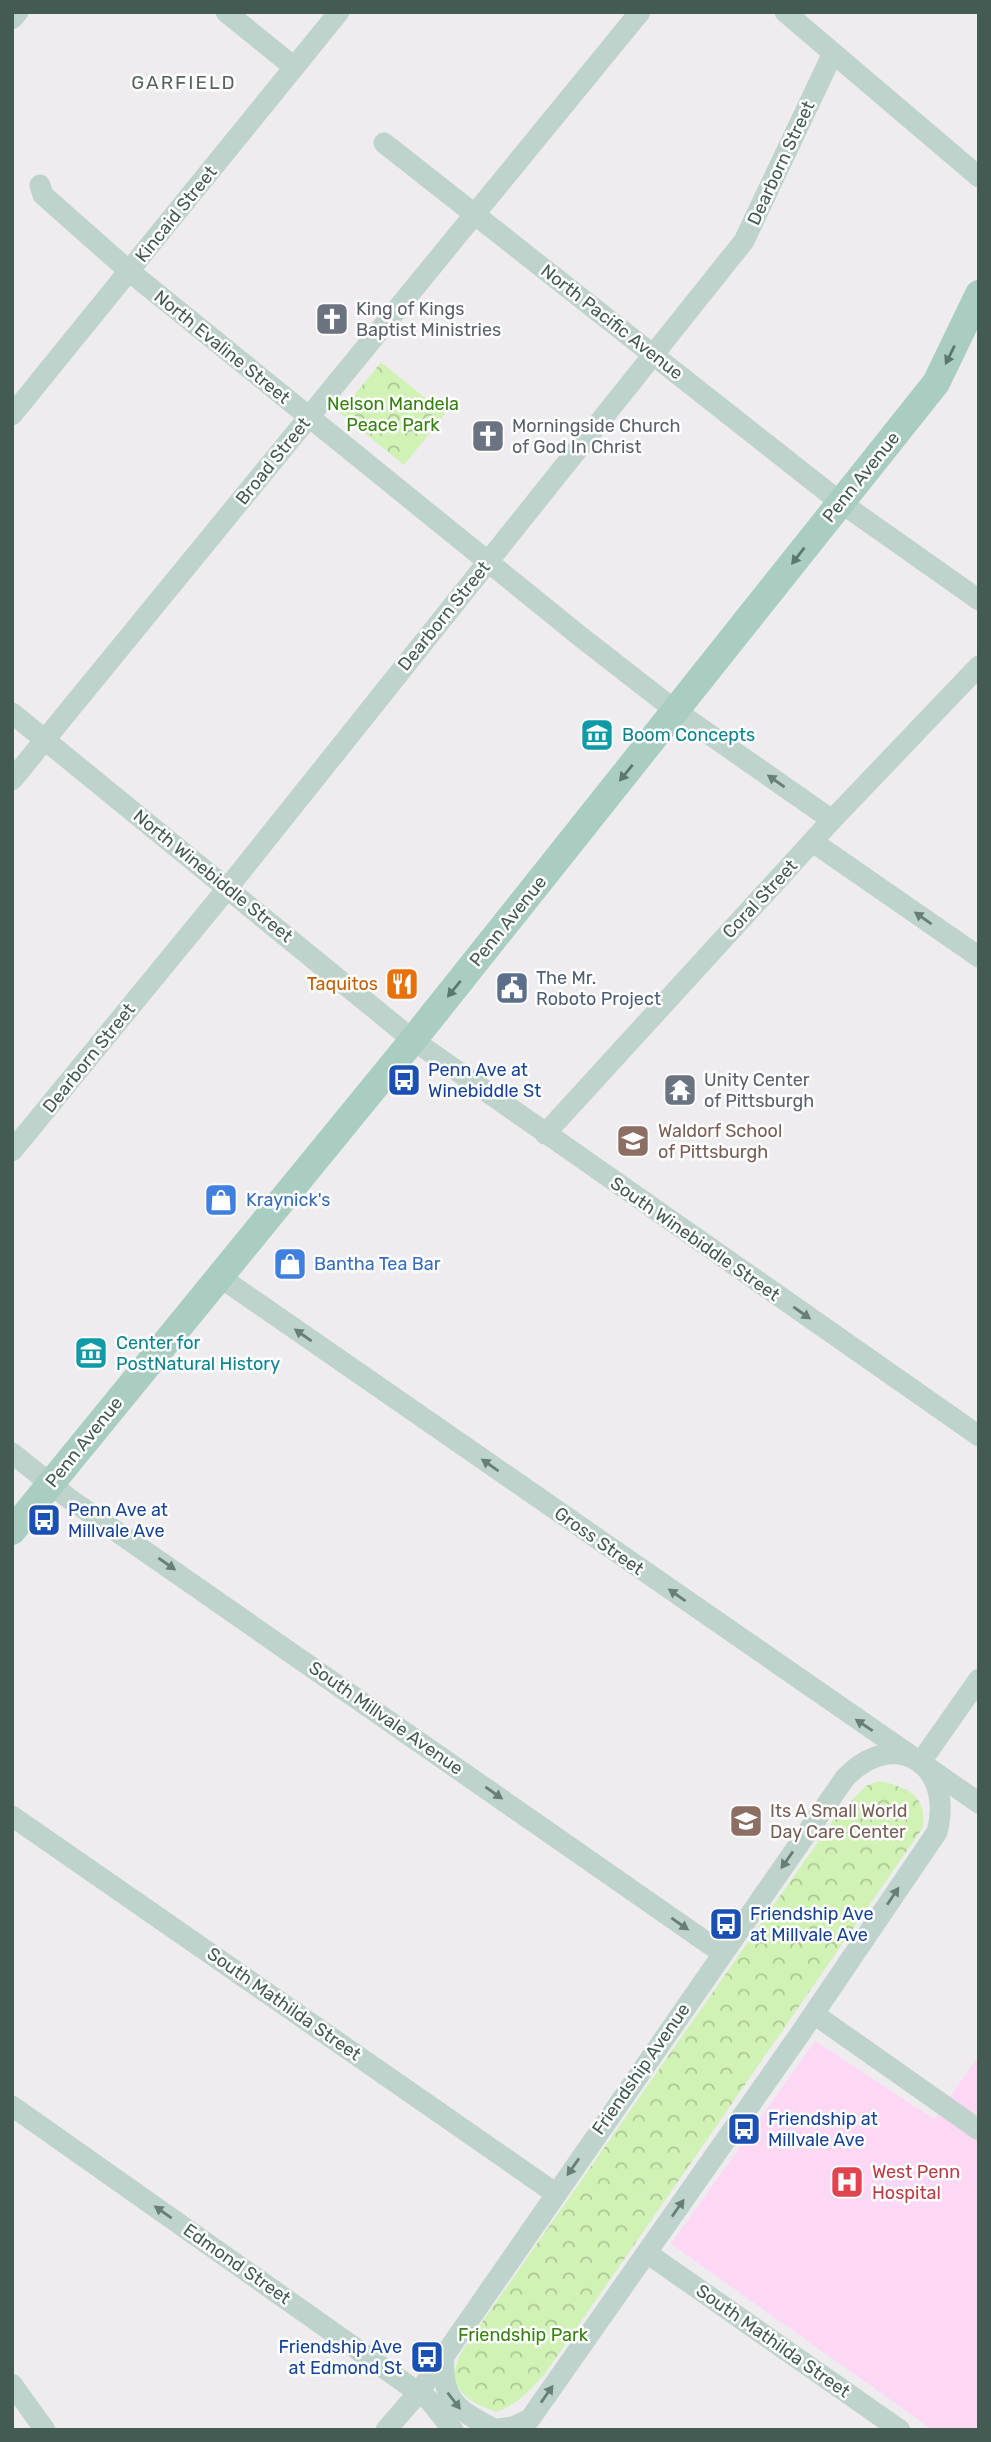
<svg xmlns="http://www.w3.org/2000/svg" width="991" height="2442" font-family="Rubik,sans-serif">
<defs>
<pattern id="park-crowns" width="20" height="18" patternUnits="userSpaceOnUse" patternTransform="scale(1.75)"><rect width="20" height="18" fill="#d1f2b5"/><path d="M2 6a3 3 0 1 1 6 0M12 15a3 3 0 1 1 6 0" fill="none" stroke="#abc796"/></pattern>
</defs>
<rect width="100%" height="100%" fill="#efecef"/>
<path fill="#fdd8f4" d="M815 2041 934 2119 979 2056V2430H933L671 2244Z"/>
<g fill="url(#park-crowns)">
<path d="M381 362 445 414 404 465 340 413Z"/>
<path d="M879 1781C908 1787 929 1797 922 1829L544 2375C529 2391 517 2405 496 2412 465 2401 443 2386 462 2351L836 1816 866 1786Z"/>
</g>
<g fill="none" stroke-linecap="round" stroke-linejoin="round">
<g stroke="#bed3cb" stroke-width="21">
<path d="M226 12 294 67"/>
<path d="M785 12 979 177"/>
<path d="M12 19 18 12"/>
<path d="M384 143 840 502 979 600"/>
<path d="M40 185 43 195 129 271 581 637 676 711 832 820"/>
<path d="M12 415 339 12"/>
<path d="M12 713 413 1040 979 1436"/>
<path d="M12 780 640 12"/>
<path d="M813 842 979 957"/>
<path d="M545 1134 832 820 979 666"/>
<path d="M12 1151 226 890 744 241 833 53"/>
<path d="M220 1277 979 1803"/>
<path d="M12 1453 67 1497 722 1953"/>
<path d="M920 1763 979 1679"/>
<path d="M12 1816 555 2193"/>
<path d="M814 2014 979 2130"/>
<path d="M12 2106 429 2400 453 2430"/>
<path d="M647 2253 900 2430"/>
<path d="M444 2355C441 2400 456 2409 494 2429"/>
<path d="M12 2384 45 2430"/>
<path d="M386 2430 419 2392 845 1778C894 1726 955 1764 937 1832L802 2031 530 2419 513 2427 491 2430"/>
</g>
<path stroke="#a9cec1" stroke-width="28" d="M12 1531 413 1040 936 383 979 294"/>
</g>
<defs><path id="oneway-solid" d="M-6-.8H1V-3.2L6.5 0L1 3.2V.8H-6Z" transform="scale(1.75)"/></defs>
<g fill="#5c786e">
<use href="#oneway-solid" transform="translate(950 355) rotate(116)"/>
<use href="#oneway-solid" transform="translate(798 556) rotate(128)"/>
<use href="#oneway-solid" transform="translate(626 773) rotate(129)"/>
<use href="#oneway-solid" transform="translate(454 989) rotate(129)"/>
</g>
<g fill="#687f76">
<use href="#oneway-solid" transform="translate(776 781) rotate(-145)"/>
<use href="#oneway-solid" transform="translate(923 918) rotate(-145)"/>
<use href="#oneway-solid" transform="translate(802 1313) rotate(35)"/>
<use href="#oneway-solid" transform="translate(303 1335) rotate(-145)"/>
<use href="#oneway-solid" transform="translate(490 1465) rotate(-145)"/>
<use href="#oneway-solid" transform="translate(167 1564) rotate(35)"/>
<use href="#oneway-solid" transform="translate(677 1595) rotate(-145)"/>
<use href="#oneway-solid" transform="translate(864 1725) rotate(-146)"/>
<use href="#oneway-solid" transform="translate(494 1793) rotate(35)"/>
<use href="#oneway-solid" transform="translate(787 1860) rotate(125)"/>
<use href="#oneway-solid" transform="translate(893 1896) rotate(-56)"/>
<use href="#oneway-solid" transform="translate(680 1924) rotate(35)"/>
<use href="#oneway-solid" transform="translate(573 2167) rotate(125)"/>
<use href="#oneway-solid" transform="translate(678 2208) rotate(-55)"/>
<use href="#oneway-solid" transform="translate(163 2212) rotate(-145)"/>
<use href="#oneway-solid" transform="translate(547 2394) rotate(-55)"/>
<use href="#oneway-solid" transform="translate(454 2401) rotate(52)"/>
</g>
<defs>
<symbol id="church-square" viewBox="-11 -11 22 22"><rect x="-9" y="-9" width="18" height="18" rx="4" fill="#6b7280" stroke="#fff"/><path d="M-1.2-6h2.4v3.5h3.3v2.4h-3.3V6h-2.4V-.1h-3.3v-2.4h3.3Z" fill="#fff"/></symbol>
<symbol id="museum-square" viewBox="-11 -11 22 22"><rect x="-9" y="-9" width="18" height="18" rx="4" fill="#0f9aa8" stroke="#fff"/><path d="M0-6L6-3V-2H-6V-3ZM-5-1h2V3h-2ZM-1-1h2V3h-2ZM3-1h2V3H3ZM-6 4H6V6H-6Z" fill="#fff"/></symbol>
<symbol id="restaurant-square" viewBox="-11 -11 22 22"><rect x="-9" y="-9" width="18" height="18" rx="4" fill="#e8710a" stroke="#fff"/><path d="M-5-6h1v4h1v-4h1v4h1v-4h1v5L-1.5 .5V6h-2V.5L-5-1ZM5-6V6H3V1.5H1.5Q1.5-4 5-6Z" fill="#fff"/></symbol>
<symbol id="civic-square" viewBox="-11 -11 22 22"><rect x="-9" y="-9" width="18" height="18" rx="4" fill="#5c6f8a" stroke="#fff"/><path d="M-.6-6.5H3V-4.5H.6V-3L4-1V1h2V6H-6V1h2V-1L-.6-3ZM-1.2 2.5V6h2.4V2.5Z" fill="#fff"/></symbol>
<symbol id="bus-square" viewBox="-11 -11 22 22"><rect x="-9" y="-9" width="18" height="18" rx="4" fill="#1a4fb4" stroke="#fff"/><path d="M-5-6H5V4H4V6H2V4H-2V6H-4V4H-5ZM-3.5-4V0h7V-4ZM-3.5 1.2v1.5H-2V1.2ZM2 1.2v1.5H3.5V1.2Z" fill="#fff"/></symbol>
<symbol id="temple-square" viewBox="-11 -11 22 22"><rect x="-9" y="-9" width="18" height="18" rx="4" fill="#6b7280" stroke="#fff"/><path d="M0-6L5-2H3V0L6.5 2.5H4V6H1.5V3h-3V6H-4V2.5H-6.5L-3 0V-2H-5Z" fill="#fff"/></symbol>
<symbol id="school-square" viewBox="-11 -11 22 22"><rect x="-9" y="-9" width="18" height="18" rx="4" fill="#8d6e63" stroke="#fff"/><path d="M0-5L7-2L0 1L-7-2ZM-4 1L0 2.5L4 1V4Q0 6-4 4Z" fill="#fff"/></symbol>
<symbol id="shop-square" viewBox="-11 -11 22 22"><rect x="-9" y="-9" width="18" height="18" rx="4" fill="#3f7fe0" stroke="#fff"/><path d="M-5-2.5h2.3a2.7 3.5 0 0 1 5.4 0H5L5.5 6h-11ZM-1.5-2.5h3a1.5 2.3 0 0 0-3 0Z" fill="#fff"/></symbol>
<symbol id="hospital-square" viewBox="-11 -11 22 22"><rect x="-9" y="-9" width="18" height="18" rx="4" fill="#e0444e" stroke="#fff"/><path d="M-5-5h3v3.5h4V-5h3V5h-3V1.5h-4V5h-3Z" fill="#fff"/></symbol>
</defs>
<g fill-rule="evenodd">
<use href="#church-square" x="313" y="300" width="38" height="38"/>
<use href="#church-square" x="469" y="417" width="38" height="38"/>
<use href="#museum-square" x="578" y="716" width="38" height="38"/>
<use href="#restaurant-square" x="383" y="965" width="38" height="38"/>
<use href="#civic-square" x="493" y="969" width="38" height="38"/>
<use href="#bus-square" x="385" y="1061" width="38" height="38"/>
<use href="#temple-square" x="661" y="1071" width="38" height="38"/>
<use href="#school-square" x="614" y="1122" width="38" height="38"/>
<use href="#shop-square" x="202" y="1181" width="38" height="38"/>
<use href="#shop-square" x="271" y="1245" width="38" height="38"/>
<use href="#museum-square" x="72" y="1334" width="38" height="38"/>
<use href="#bus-square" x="25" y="1501" width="38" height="38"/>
<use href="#school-square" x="727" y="1802" width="38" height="38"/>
<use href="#bus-square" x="707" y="1905" width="38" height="38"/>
<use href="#bus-square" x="725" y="2110" width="38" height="38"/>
<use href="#hospital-square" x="828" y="2163" width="38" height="38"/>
<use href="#bus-square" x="408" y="2338" width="38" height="38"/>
</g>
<g text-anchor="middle" stroke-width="5" stroke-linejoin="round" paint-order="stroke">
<g font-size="18" fill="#435b52" stroke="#fff">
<text transform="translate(781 163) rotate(-65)" y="6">Dearborn Street</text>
<text transform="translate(176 214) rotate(-51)" y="6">Kincaid Street</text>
<text transform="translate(612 322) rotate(38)" y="6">North Pacific Avenue</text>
<text transform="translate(222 347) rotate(39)" y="6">North Evaline Street</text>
<text transform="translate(273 461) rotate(-51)" y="6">Broad Street</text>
<text transform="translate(861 477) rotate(-51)" y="6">Penn Avenue</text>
<text transform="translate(444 616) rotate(-51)" y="6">Dearborn Street</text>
<text transform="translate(213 876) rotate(39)" y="6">North Winebiddle Street</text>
<text transform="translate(760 899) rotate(-47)" y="6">Coral Street</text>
<text transform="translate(508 921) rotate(-51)" y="6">Penn Avenue</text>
<text transform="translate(89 1058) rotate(-51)" y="6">Dearborn Street</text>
<text transform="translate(695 1239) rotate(35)" y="6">South Winebiddle Street</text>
<text transform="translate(84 1442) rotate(-51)" y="6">Penn Avenue</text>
<text transform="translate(599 1541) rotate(35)" y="6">Gross Street</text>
<text transform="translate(386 1718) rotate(35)" y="6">South Millvale Avenue</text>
<text transform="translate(284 2004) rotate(35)" y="6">South Mathilda Street</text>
<text transform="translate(641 2069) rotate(-55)" y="6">Friendship Avenue</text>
<text transform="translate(237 2264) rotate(35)" y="6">Edmond Street</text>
<text transform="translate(773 2341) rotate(35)" y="6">South Mathilda Street</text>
</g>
<g font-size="18" fill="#5b616d" stroke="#fff" text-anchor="start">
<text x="356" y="315">King of Kings<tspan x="356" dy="21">Baptist Ministries</tspan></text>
<text x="512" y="432">Morningside Church<tspan x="512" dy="21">of God In Christ</tspan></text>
<text x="704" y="1086">Unity Center<tspan x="704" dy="21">of Pittsburgh</tspan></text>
</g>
<g font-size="18" fill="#36810f" stroke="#fff">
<text x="393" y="410">Nelson Mandela<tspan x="393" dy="21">Peace Park</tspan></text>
<text x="523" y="2341">Friendship Park</text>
</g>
<g font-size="18" fill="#0d838f" stroke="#fff" text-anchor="start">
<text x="622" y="741">Boom Concepts</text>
<text x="116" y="1349">Center for<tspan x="116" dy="21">PostNatural History</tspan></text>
</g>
<g font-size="18" fill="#4e5e75" stroke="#fff" text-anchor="start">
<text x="536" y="984">The Mr.<tspan x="536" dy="21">Roboto Project</tspan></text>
</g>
<g font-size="18" fill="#c56008" stroke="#fff" text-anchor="end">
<text x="378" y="990">Taquitos</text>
</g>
<g font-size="18" fill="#164399" stroke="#fff" text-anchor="start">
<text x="428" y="1076">Penn Ave at<tspan x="428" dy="21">Winebiddle St</tspan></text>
<text x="68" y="1516">Penn Ave at<tspan x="68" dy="21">Millvale Ave</tspan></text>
<text x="750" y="1920">Friendship Ave<tspan x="750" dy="21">at Millvale Ave</tspan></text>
<text x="768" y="2125">Friendship at<tspan x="768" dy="21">Millvale Ave</tspan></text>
<text x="402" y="2353" text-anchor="end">Friendship Ave<tspan x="402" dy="21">at Edmond St</tspan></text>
</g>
<g font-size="18" fill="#785e54" stroke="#fff" text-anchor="start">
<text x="658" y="1137">Waldorf School<tspan x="658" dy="21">of Pittsburgh</tspan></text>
<text x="770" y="1817">Its A Small World<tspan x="770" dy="21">Day Care Center</tspan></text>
</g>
<g font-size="18" fill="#366cbe" stroke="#fff" text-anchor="start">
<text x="246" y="1206">Kraynick's</text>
<text x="314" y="1270">Bantha Tea Bar</text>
</g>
<g font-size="18" fill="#be3a42" stroke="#fff" text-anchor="start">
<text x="872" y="2178">West Penn<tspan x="872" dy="21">Hospital</tspan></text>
</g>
<g font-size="19" letter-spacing="2" fill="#58625f" stroke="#fff">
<text x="184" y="89">GARFIELD</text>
</g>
</g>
<rect width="991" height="2442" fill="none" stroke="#435b52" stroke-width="28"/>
</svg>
